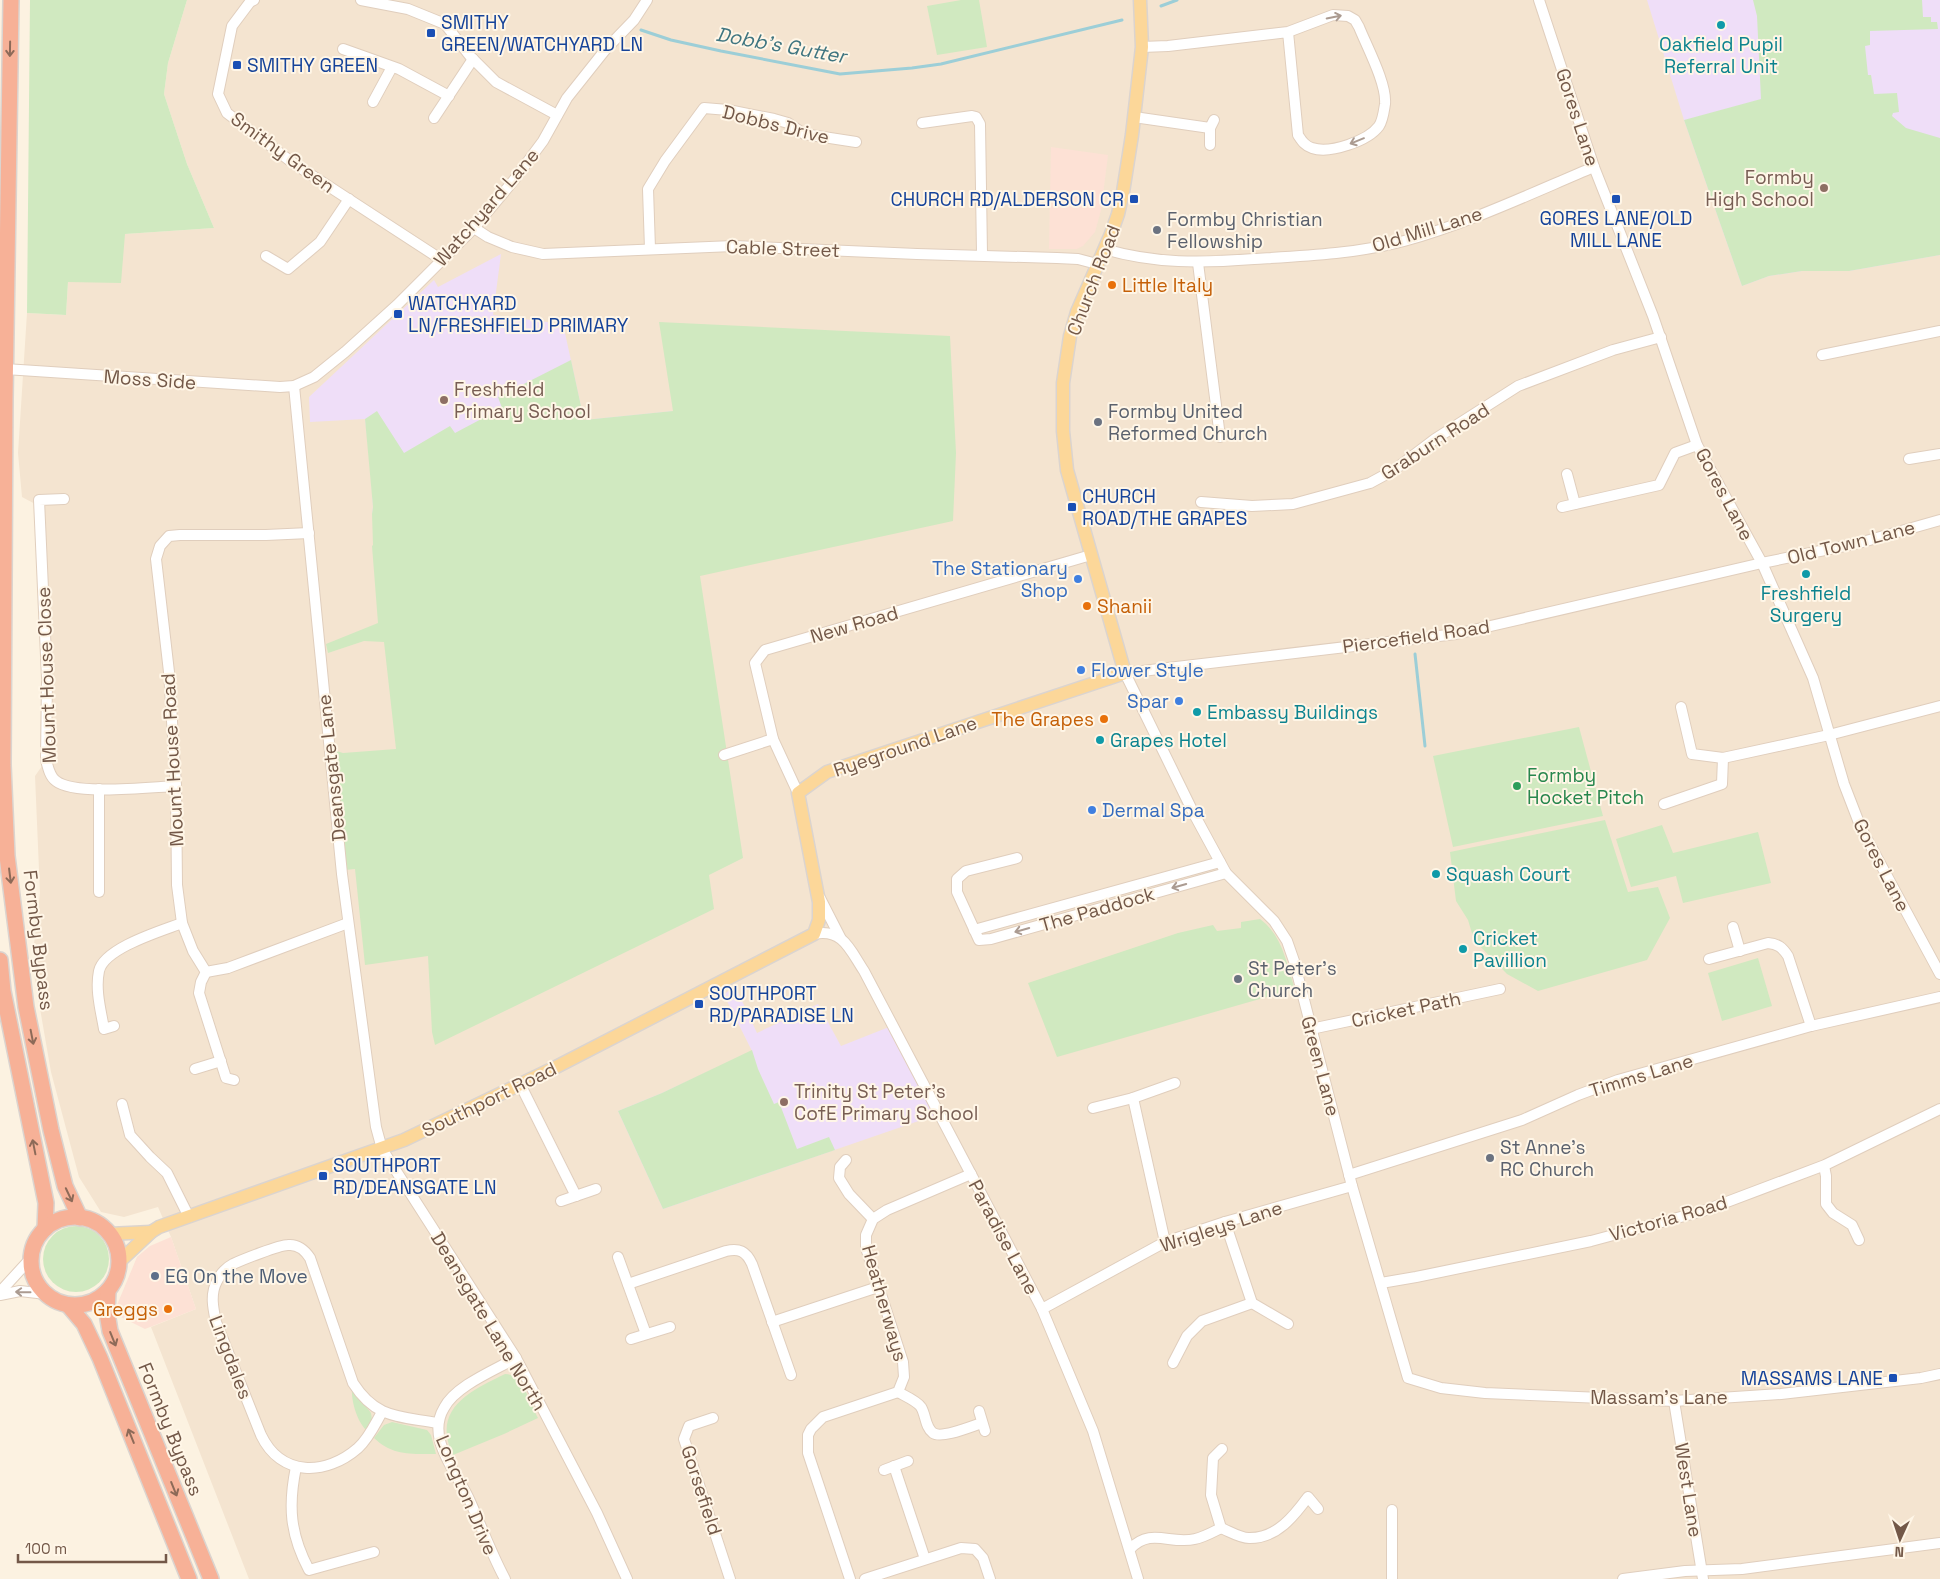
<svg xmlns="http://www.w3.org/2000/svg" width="1940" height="1579" font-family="'Space Grotesk',sans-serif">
<rect width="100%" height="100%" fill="#fcf2e1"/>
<path fill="#f4e4d0" d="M187 0H1940V1579H249L151 1327 196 1309 171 1237 158 1207 124 1217 101 1212 79 1177 51 1072 34 974V944L40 893 35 776 49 756 37 505 22 497 18 453 27 313 66 315 68 282 125 234 214 228 187 164 164 94 168 63Z"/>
<g fill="#fde1d5">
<path d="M1051 147 1108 155 1101 210 1095 232 1083 246 1077 249H1049Z"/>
<path d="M171 1237 196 1309 145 1329 119 1316 117 1305 137 1257 150 1246Z"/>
</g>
<g fill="#efdef8">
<path d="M1647 0H1940V255L1849 271H1802L1769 276 1742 286 1684 120Z"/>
<path d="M501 254 493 315 563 324 584 420 674 411 372 514 373 507 370 461 365 419 310 422 309 397 434 280 438 287Z"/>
<path d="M735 986 757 1033 818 1004 841 1046 889 1027 936 1115 663 1209 618 1111 662 1093 752 1051 726 999 722 996Z"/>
</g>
<g fill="#d0e9c0">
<path d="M30 0H187L168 63 164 94 187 164 214 228 125 234 121 283 68 282 66 315 27 313Z"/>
<path d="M961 0H979L987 47 937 55 927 6Z"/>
<path d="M1753 0H1922L1923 17H1931V22H1937L1938 29 1870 31V45L1865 46 1868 75H1871L1874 94 1897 93 1899 112 1893 113 1892 116 1906 128 1940 138V255L1849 271H1802L1769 276 1742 286 1684 120 1761 99 1757 16Z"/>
<path d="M659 322 950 336 956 453 953 521 700 576 743 858 709 875 714 909 435 1045 432 1032 428 956 365 965 355 869 345 870 333 750 343 753 396 749 384 642 364 641 328 653 326 644 378 623 372 546 373 545 372 514 373 507 365 419 377 411 404 453 450 426 455 433 502 408 498 397 571 360 584 420 673 411Z"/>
<path d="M1579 727 1603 816 1453 847 1433 756Z"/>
<path d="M1605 820 1628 892 1658 887 1670 918 1647 960 1538 991 1507 974 1474 940 1468 920 1456 901 1450 852Z"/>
<path d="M1662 825 1673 853 1758 832 1771 883 1683 903 1676 876 1631 887 1616 839Z"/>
<path d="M1260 919C1283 936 1286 963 1295 989L1057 1057 1028 983 1178 933 1213 925 1217 931 1241 928V922Z"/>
<path d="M1758 958 1772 1006 1722 1021 1708 973Z"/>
<path d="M752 1050 758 1069 774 1104 779 1102 797 1149 829 1137 835 1150 663 1209 618 1111 662 1093Z"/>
<circle cx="76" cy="1259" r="33"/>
<path d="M505 1374C522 1373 531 1405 538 1418L504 1434 453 1455C431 1409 470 1391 505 1374Z"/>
<path d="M352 1388 371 1413 372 1420 367 1431C357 1422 351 1401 352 1388Z"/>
<path d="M392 1422 427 1430 431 1435 436 1454C411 1454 393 1456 374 1438L384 1425Z"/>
</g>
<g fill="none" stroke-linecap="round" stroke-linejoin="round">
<g stroke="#9cced7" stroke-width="3">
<path d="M1161 6 1177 0"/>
<path d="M641 30 671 40 721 51 840 74 912 68 941 64 1122 20"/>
<path d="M1415 654 1425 746"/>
</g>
<defs>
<g id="minor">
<path d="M254 0 250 2 232 26 218 94 227 113 293 163 442 260"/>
<path d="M361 0 408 9 445 24 470 56 496 82 557 115"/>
<path d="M1539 0 1594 167 1653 316 1697 445 1762 563 1813 678 1844 784 1861 828 1940 974"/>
<path d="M1142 47 1168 46 1288 32 1333 15 1348 16 1355 20 1359 27C1367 47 1387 84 1385 104 1384 110 1383 120 1379 126 1368 141 1330 154 1312 148 1305 146 1302 141 1298 135L1288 32"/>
<path d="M343 49 399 69 449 96"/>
<path d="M373 102 392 67"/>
<path d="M1134 117 1210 128"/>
<path d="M434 118 473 59"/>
<path d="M922 123 972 116 976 117 980 124 982 254"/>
<path d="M1210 145V128L1214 120"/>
<path d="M474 228 488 237 512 247 543 254 733 246 917 254 1057 258 1078 259 1097 264"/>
<path d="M650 249 648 189 665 161 704 108 728 110 774 119 788 123 804 134 856 142"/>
<path d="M1104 249C1156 264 1201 263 1254 259 1304 256 1355 254 1404 241 1469 223 1532 193 1594 167"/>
<path d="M266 256 288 269 320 242 349 199"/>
<path d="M1198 263 1220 437"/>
<path d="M1822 355 1940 331"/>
<path d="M5 369 280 387 294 386 314 377 345 352 397 305 474 228 514 180 543 141 567 98 606 49 634 20 647 0"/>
<path d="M294 386 342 874 376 1127 382 1149 516 1358 597 1513 627 1579"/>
<path d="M1909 459 1940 454"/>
<path d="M1567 474 1575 504"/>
<path d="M64 499 39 500 47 678 46 760C48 768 50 777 56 781 75 796 151 787 176 786"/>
<path d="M1201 502 1252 506 1293 504 1370 483 1394 470 1435 439 1518 386 1613 350 1661 337"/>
<path d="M1562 507 1659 485 1675 453 1697 445"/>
<path d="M1940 520 1859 543 1762 563 1456 634 1125 673 1194 814 1226 873 1274 921 1287 941 1294 961 1352 1186 1408 1378 1441 1388 1485 1393 1674 1401 1781 1394 1921 1378 1940 1374"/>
<path d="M309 533 266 535H180L169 536 160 546 156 559 169 672 176 786 177 885 182 923 193 951 206 972 228 968 348 923"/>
<path d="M1681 707 1692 754 1723 758 1829 735 1940 706"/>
<path d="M724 755 773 739"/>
<path d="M99 789V892"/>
<path d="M798 793 773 739 755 663 765 650 1091 555"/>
<path d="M1664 804 1722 784 1723 758"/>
<path d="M1017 858 966 871 957 879V892L979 940 991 939 1226 873"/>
<path d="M820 898 840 937"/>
<path d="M1733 927 1740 951"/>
<path d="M974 930 1220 862"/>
<path d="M814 934C843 928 850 950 864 971L1042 1309 1093 1431 1138 1579"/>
<path d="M1709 959 1768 943C1778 944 1782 947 1788 956L1811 1026"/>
<path d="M206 972 201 982 199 993 226 1078 234 1080"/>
<path d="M114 1026 104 1029C101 1011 95 990 99 971 104 948 161 931 182 923"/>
<path d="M1311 1029 1500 989"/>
<path d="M195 1069 221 1061"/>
<path d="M520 1084 576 1196"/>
<path d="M1133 1098 1175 1083"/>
<path d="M122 1104 130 1135 150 1157 167 1173 189 1217"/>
<path d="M1093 1108 1133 1098 1165 1242"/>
<path d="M846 1160 840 1167 839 1178 849 1194 873 1219"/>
<path d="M1824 1166 1826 1176V1204L1833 1213 1852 1225 1859 1240"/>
<path d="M1349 1175 1522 1120 1578 1095 1618 1080 1811 1026 1940 997"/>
<path d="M561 1201 596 1189"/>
<path d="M1225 1222 1252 1303 1288 1324"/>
<path d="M618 1257 646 1334"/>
<path d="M1381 1283 1416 1277 1591 1241 1703 1211 1825 1165 1940 1109"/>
<path d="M628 1284 726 1251C739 1248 746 1251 752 1264L791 1375"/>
<path d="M0 1292 31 1258"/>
<path d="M0 1295 20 1291 46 1294"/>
<path d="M1042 1309 1165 1242 1225 1222 1352 1186"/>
<path d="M772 1322 878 1287"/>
<path d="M631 1339 670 1327"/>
<path d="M1173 1363 1187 1336 1202 1321 1252 1303"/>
<path d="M898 1392C905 1396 917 1401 921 1407 926 1415 925 1427 933 1433 942 1439 972 1426 982 1423"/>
<path d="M1674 1401 1703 1579"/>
<path d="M979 1411 985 1431"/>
<path d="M382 1412C375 1424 369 1438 358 1448 326 1476 281 1477 261 1435L216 1322C213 1308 210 1294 217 1281 220 1274 227 1267 233 1264 242 1260 279 1245 288 1245 297 1244 305 1250 310 1258L353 1383C376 1419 399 1416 437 1423"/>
<path d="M713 1418 689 1426 684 1439 730 1579"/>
<path d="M1222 1449 1213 1458 1211 1495 1221 1528C1229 1531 1242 1539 1250 1538 1277 1538 1294 1516 1308 1497L1318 1509"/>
<path d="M894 1466 925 1559"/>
<path d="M296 1467C288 1506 290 1534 309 1570L374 1552"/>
<path d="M884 1470 908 1461"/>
<path d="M1130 1549C1151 1527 1170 1545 1195 1539 1204 1537 1213 1532 1221 1528"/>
<path d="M505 1579C491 1553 481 1525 469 1499 460 1480 445 1461 440 1441 437 1429 438 1418 444 1408 455 1386 495 1370 516 1358"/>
<path d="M850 1579 808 1453V1435L811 1429 823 1417 898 1392 904 1377 903 1362 866 1248V1235L873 1219 887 1210 971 1174"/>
<path d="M865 1579 961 1548 975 1549 983 1558 990 1579"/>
<path d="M1392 1579V1510"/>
<path d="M1623 1579 1685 1571 1742 1569 1940 1543"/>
</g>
<g id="major">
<path d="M109 1234 151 1232"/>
<path d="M119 1262 151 1232 159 1227 404 1140 556 1067 814 934 819 920V902L798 793 827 772 1125 673 1067 470 1063 431V383L1070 336 1077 312 1111 234 1118 214 1123 192 1132 135 1142 47 1140 0"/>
</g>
<g id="highway">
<path d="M11 0 5 399 3 765 7 856 26 1007 51 1130 65 1186 80 1218"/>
<path d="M0 960 3 991 46 1203 45 1229"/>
<circle cx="75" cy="1261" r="44"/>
<path d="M108 1291 107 1313 110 1331 211 1579"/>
<path d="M68 1305 84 1324 100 1358 189 1579"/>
</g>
</defs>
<use href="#minor" stroke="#e0cebd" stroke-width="12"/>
<use href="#major" stroke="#dbd4cf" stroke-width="15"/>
<use href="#highway" stroke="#dbd4cf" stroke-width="18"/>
<use href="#minor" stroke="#fff" stroke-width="10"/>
<use href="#major" stroke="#fcd799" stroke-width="12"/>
<use href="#highway" stroke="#f7b197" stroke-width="15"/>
</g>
<defs><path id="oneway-shaft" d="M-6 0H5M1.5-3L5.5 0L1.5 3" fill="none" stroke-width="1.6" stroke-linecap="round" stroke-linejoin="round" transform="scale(1.25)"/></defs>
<g stroke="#ab9b91">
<use href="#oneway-shaft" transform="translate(1334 17) rotate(-11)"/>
<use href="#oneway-shaft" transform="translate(1357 141) rotate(158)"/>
<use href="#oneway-shaft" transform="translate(1179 886) rotate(164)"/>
<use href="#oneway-shaft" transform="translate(1022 930) rotate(164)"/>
<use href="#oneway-shaft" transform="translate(23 1292) rotate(-179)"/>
</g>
<g stroke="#8d6a58">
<use href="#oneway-shaft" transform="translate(10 49) rotate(91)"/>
<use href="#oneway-shaft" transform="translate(10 876) rotate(83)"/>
<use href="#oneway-shaft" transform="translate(32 1037) rotate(79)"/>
<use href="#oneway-shaft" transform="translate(34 1147) rotate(-101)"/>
<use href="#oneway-shaft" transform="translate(69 1195) rotate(65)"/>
<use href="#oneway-shaft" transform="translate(113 1339) rotate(68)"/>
<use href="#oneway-shaft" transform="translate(131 1436) rotate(-112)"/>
<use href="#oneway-shaft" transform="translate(174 1489) rotate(68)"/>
</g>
<g fill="#0f9aa8" stroke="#fff6e7" stroke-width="2">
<circle cx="1721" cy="25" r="5"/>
<circle cx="1806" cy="574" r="5"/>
<circle cx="1197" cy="712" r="5"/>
<circle cx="1100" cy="740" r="5"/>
<circle cx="1436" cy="874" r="5"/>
<circle cx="1463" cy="949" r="5"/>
</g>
<g fill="#1a4fb4" stroke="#fff6e7" stroke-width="2">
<rect x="426" y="28" width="10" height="10" rx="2.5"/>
<rect x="232" y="60" width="10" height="10" rx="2.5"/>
<rect x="1129" y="194" width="10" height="10" rx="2.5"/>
<rect x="1611" y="194" width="10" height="10" rx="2.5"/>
<rect x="393" y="309" width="10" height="10" rx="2.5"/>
<rect x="1067" y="502" width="10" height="10" rx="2.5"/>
<rect x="694" y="999" width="10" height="10" rx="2.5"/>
<rect x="318" y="1171" width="10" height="10" rx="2.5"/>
<rect x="1888" y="1373" width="10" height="10" rx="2.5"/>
</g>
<g fill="#8d6e63" stroke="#fff6e7" stroke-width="2">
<circle cx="1824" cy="188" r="5"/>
<circle cx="444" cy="400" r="5"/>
<circle cx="784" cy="1102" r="5"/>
</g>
<g fill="#6b7280" stroke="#fff6e7" stroke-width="2">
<circle cx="1157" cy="230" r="5"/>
<circle cx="1098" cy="422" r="5"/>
<circle cx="1238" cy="979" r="5"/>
<circle cx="1490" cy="1158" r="5"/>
</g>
<g fill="#e8710a" stroke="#fff6e7" stroke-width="2">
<circle cx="1112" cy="285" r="5"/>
<circle cx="1087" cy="606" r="5"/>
<circle cx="1104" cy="719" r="5"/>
<circle cx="168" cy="1309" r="5"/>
</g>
<g fill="#3f7fe0" stroke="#fff6e7" stroke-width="2">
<circle cx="1078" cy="579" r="5"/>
<circle cx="1081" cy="670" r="5"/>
<circle cx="1179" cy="701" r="5"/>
<circle cx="1092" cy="810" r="5"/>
</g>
<circle fill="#2e9e5b" stroke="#fff6e7" stroke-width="2" cx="1517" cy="786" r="5"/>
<circle fill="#5c6f8a" stroke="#fff6e7" stroke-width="2" cx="155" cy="1276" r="5"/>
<g text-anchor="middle" stroke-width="4" stroke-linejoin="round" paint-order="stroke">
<g font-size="19" fill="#164399" stroke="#fff6e7" text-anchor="start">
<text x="441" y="29">SMITHY<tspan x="441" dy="22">GREEN/WATCHYARD LN</tspan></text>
<text x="247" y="72">SMITHY GREEN</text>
<text x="1124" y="206" text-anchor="end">CHURCH RD/ALDERSON CR</text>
<text x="1616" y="225" text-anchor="middle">GORES LANE/OLD<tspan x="1616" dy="22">MILL LANE</tspan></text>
<text x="408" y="310">WATCHYARD<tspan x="408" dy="22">LN/FRESHFIELD PRIMARY</tspan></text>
<text x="1082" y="503">CHURCH<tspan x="1082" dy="22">ROAD/THE GRAPES</tspan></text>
<text x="709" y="1000">SOUTHPORT<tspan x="709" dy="22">RD/PARADISE LN</tspan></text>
<text x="333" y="1172">SOUTHPORT<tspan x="333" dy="22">RD/DEANSGATE LN</tspan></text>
<text x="1883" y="1385" text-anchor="end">MASSAMS LANE</text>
</g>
<g font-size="19" fill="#0d838f" stroke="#fff6e7" text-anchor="start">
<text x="1721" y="51" text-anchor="middle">Oakfield Pupil<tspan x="1721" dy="22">Referral Unit</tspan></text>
<text x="1806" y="600" text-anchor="middle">Freshfield<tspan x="1806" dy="22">Surgery</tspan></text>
<text x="1207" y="719">Embassy Buildings</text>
<text x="1110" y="747">Grapes Hotel</text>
<text x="1446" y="881">Squash Court</text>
<text x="1473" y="945">Cricket<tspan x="1473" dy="22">Pavillion</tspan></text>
</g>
<g font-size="19" fill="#735848" stroke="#fff6e7">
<text transform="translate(1578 117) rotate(72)" y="7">Gores Lane</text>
<text transform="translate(776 124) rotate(14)" y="7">Dobbs Drive</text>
<text transform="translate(283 152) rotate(36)" y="7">Smithy Green</text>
<text transform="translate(486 207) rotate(-49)" y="7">Watchyard Lane</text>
<text transform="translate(1427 229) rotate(-17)" y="7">Old Mill Lane</text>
<text transform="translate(783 248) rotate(2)" y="7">Cable Street</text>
<text transform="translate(1093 280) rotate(-69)" y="7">Church Road</text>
<text transform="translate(150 379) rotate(4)" y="7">Moss Side</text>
<text transform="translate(1435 441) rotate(-33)" y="7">Graburn Road</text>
<text transform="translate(1725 494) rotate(62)" y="7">Gores Lane</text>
<text transform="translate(1851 542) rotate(-14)" y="7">Old Town Lane</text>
<text transform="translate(854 624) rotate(-16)" y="7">New Road</text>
<text transform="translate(1416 636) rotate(-8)" y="7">Piercefield Road</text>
<text transform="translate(46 675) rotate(-92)" y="7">Mount House Close</text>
<text transform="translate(905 746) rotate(-19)" y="7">Ryeground Lane</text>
<text transform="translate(172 760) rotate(-93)" y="7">Mount House Road</text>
<text transform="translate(331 768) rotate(-96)" y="7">Deansgate Lane</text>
<text transform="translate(1882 865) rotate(63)" y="7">Gores Lane</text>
<text transform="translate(1097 909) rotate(-16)" y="7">The Paddock</text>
<text transform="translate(39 940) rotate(83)" y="7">Formby Bypass</text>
<text transform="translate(1406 1009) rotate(-12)" y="7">Cricket Path</text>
<text transform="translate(1321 1066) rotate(75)" y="7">Green Lane</text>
<text transform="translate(1641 1075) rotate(-17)" y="7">Timms Lane</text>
<text transform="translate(489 1099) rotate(-26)" y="7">Southport Road</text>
<text transform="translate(1668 1218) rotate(-16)" y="7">Victoria Road</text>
<text transform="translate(1221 1226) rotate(-18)" y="7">Wrigleys Lane</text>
<text transform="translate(1004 1237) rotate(62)" y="7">Paradise Lane</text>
<text transform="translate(885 1303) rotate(74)" y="7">Heatherways</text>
<text transform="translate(489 1321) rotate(59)" y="7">Deansgate Lane North</text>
<text transform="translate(231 1357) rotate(69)" y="7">Lingdales</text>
<text x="1659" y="1404">Massam's Lane</text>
<text transform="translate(171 1429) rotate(68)" y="7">Formby Bypass</text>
<text transform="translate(702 1490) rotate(72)" y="7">Gorsefield</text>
<text transform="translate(1689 1490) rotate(81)" y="7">West Lane</text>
<text transform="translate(467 1495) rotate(67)" y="7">Longton Drive</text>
</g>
<g font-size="19" fill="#785e54" stroke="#fff6e7" text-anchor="start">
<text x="1814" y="184" text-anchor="end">Formby<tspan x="1814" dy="22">High School</tspan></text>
<text x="454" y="396">Freshfield<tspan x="454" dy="22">Primary School</tspan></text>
<text x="794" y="1098">Trinity St Peter's<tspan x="794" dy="22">CofE Primary School</tspan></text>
</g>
<g font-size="19" fill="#5b616d" stroke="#fff6e7" text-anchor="start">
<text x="1167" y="226">Formby Christian<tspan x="1167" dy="22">Fellowship</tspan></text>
<text x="1108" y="418">Formby United<tspan x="1108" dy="22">Reformed Church</tspan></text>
<text x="1248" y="975">St Peter's<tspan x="1248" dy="22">Church</tspan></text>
<text x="1500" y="1154">St Anne's<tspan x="1500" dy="22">RC Church</tspan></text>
</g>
<g font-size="19" fill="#c56008" stroke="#fff6e7" text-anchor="start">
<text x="1122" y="292">Little Italy</text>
<text x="1097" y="613">Shanii</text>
<text x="1094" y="726" text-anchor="end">The Grapes</text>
<text x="158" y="1316" text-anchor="end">Greggs</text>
</g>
<g font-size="19" fill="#366cbe" stroke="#fff6e7" text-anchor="end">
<text x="1068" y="575">The Stationary<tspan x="1068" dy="22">Shop</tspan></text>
<text x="1091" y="677" text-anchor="start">Flower Style</text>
<text x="1169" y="708">Spar</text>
<text x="1102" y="817" text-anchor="start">Dermal Spa</text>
</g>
<g font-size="19" fill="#27864d" stroke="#fff6e7" text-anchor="start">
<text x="1527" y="782">Formby<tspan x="1527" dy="22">Hocket Pitch</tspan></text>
</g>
<g font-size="19" fill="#4e5e75" stroke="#fff6e7" text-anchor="start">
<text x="165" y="1283">EG On the Move</text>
</g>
<g font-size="20" font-style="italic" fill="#3f7580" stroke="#fff6e7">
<text transform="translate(781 45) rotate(10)" y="7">Dobb's Gutter</text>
</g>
</g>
<g transform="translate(1900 1539) rotate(183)" stroke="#fff6e7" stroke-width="4" paint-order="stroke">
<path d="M0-4L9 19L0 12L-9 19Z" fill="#735848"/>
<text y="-8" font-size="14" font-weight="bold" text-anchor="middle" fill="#735848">N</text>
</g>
<path d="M18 1554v8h148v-8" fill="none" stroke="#735848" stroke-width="2.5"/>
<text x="25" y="1554" font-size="15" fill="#735848" stroke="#fff6e7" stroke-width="4" paint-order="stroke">100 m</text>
</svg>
